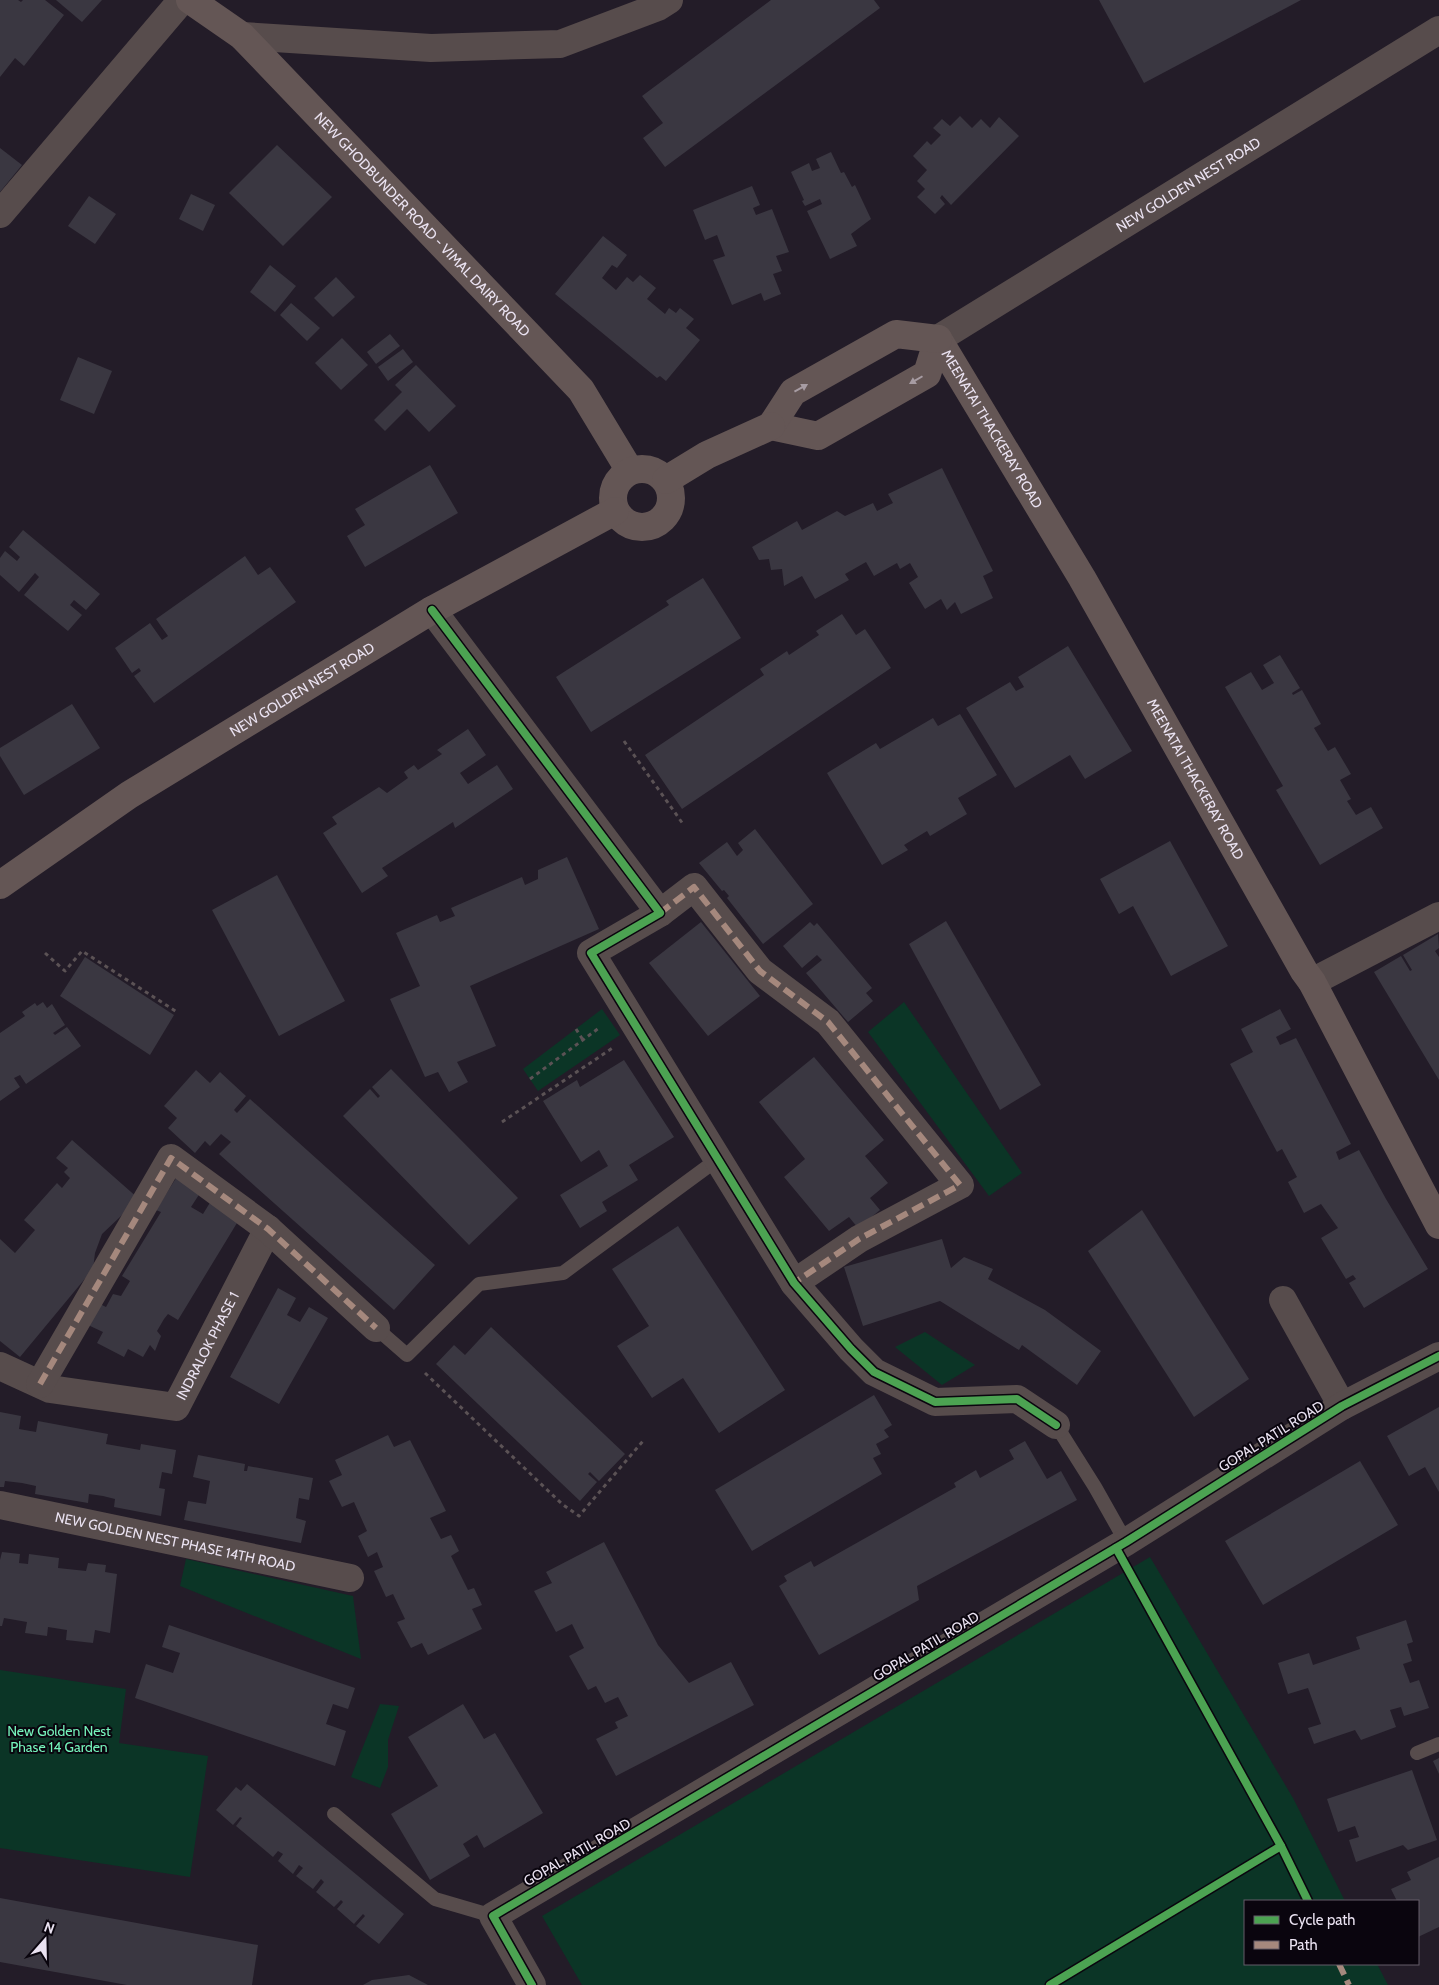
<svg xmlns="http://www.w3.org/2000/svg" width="1439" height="1985" font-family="Cabin,sans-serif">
<rect width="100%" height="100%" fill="#231c28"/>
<g fill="#0b3526">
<path d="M904 1002 1022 1173 989 1196 868 1032Z"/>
<path d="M602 1009 620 1035 538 1091 523 1069Z"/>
<path d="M925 1332 975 1365 942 1385 895 1347Z"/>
<path d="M1150 1557 1293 1798 1345 1901H1245V1964H1377L1388 1985H582L542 1916Z"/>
<path d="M186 1559 353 1596 361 1659 180 1586Z"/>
<path d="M0 1670 126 1689 119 1743 208 1756 190 1877 0 1848Z"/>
<path d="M380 1704 399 1706 388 1740V1767L380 1788 351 1777Z"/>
</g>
<g fill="#3a3741">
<path d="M0 0H18L21 2 23 0H45L64 15 24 66 15 58 0 77Z"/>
<path d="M56 0H102L82 22Z"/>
<path d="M771 0H874L880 8 665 167 643 138 663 123 642 96Z"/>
<path d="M1099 0H1301L1144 83Z"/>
<path d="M960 116 972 128 981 119 990 128 999 117 1019 136 951 205 942 195 940 198 945 204 935 214 917 197 925 189 917 181 927 170 913 156 927 141 931 145 941 135 933 128 942 119 950 126Z"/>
<path d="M277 145 332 197 283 246 229 193Z"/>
<path d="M0 148 22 165 0 192Z"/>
<path d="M831 152 841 173 844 172 852 187 855 185 871 219 851 234 857 246 830 259 807 211 822 204 820 199 805 206 802 201 804 200 791 172 809 163 812 171 820 168 816 159Z"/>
<path d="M752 186 760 205 753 208 756 215 772 209 789 252 776 256 782 271 773 274 781 294 764 301 761 293 732 305 713 260 725 256 717 235 705 240 693 210Z"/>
<path d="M191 194 215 205 203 231 179 219Z"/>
<path d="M89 196 116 214 95 244 68 226Z"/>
<path d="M603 236 627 255 617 268 612 265 602 278 616 290 627 277 633 282 640 275 656 288 647 299 665 314 669 308 676 313 680 308 694 319 686 328 700 340 666 381 660 376 657 378 555 294Z"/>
<path d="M270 265 296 286 275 312 250 292Z"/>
<path d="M336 277 355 297 333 317 314 298Z"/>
<path d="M291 303 320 328 307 341 280 315Z"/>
<path d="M390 334 400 346 376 364 367 352Z"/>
<path d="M342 338 368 365 341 390 315 363Z"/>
<path d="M403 349 413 362 388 381 378 367Z"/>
<path d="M78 357 112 371 94 414 60 400Z"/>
<path d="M416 365 456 406 429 432 407 409 385 431 374 420 402 392 395 385Z"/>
<path d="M430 465 458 513 365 567 347 536 365 525 355 509Z"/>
<path d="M942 468 993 571 983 576 993 598 961 614 955 602 947 610 941 599 925 609 909 583 918 577 910 563 900 569 897 563 874 576 866 562 845 574 849 580 815 599 802 576 784 586 782 569 771 570 769 559 759 560 752 547 797 521 802 530 837 511 845 516 873 503 877 511 893 503 888 494Z"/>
<path d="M23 530 100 594 86 610 74 600 70 605 82 615 68 631 24 595 39 577 35 573 19 592 0 575V558L5 551 17 561 20 557 9 547Z"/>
<path d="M245 556 258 575 270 567 296 602 154 703 134 676 141 671 139 668 132 673 115 648 150 623 162 640 168 636 156 619Z"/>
<path d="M703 578 741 638 591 732 556 677 669 605 666 601Z"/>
<path d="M842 614 856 635 865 629 891 668 682 809 645 755 764 675 760 669 787 651 789 655 819 635 816 631Z"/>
<path d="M1068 646 1132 751 1085 779 1070 755 1015 788 966 708 1010 682 1016 691 1024 687 1018 677Z"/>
<path d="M1280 655 1300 688 1292 693 1293 695 1302 690 1321 724 1314 728 1328 751 1335 747 1351 774 1340 780 1351 799 1347 801 1356 815 1371 807 1383 828 1320 865 1276 790 1283 786 1225 687 1251 672 1262 690 1274 683 1263 665Z"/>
<path d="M72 704 100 748 24 795 0 756V748Z"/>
<path d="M960 714 997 775 958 798 967 814 930 836 927 831 904 845 908 850 882 865 827 773 876 743 880 749 933 718 938 726Z"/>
<path d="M468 729 486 755 460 773 468 784 497 765 513 789 455 828 453 822 382 868 388 876 362 893 323 833 337 824 332 817 379 787 387 793 408 778 404 772 414 765 418 770 442 754 437 750Z"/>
<path d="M755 829 813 904 763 944 727 898 729 896 724 890 722 891 699 863 727 842 737 856 743 850 738 843Z"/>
<path d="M1170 841 1228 946 1171 976 1133 906 1119 914 1100 879Z"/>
<path d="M567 857 599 929 470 986 496 1046 457 1062 468 1082 449 1092 438 1072 425 1077 390 999 420 986 396 933 437 915 440 922 455 916 451 908 522 877 525 885 538 879V870Z"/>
<path d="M277 875 345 1001 279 1036 212 910Z"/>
<path d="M946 921 1041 1085 1000 1110 909 944Z"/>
<path d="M701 922 760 996 708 1036 649 963Z"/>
<path d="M810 922 814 926 817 923 872 988 866 993 873 1001 848 1022 806 973 822 960 817 955 802 968 783 946Z"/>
<path d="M1438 934 1439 948 1435 951 1439 957V1080L1374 972 1401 956 1410 971 1412 970 1403 955Z"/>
<path d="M85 957 174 1015 150 1055 60 996Z"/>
<path d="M43 1002 47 1008 52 1004 65 1025 53 1033 55 1035 67 1027 81 1046 26 1084 20 1075 14 1078 20 1087 0 1101V1033L25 1016 22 1012 35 1003 37 1006Z"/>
<path d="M1280 1009 1291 1029 1276 1037 1280 1045 1296 1038 1351 1144 1336 1152 1339 1160 1359 1150 1386 1199 1428 1269 1364 1308 1349 1283 1356 1279 1353 1275 1346 1279 1321 1238 1338 1228 1321 1204 1304 1213 1288 1182 1297 1177 1282 1149 1277 1152 1230 1064 1253 1052 1241 1029Z"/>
<path d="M814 1057 884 1140 865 1156 888 1183 870 1198 880 1210 858 1228 849 1217 829 1231 784 1177 805 1159 759 1102Z"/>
<path d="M624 1060 674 1137 629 1165 638 1180 602 1202 607 1211 580 1228 560 1195 608 1166 599 1150 581 1162 543 1101 577 1080 580 1087Z"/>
<path d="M391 1069 518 1198 469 1245 343 1116 370 1089 378 1098 380 1096 372 1087Z"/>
<path d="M196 1070 210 1083 220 1072 246 1096 234 1110 237 1113 250 1099 435 1265 394 1310 219 1154 231 1142 221 1134 210 1146 205 1141 195 1153 168 1128 177 1118 164 1106Z"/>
<path d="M72 1140 139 1199 102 1234 95 1253 93 1269 20 1357 0 1341V1239L15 1253 35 1230 24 1220 57 1183 62 1188 70 1178 64 1172 68 1168 56 1158Z"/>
<path d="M178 1175 202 1190 191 1207 203 1214 211 1201 240 1218 178 1320 168 1314 164 1319 157 1331 161 1336 155 1351 150 1345 143 1357 128 1349 124 1357 97 1343 103 1332 88 1325 100 1304 106 1307 113 1294 121 1296 130 1281 122 1276 161 1212 156 1210Z"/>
<path d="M1142 1210 1249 1379 1194 1417 1088 1251Z"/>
<path d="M678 1226 785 1390 719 1433 683 1378 652 1398 617 1346 649 1326 612 1269Z"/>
<path d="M942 1239 951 1268 964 1257 993 1269 988 1279 1045 1310 1101 1351 1077 1385 1022 1345 1019 1350 940 1301 863 1326 844 1267Z"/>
<path d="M278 1288 296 1298 287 1315 300 1322 309 1307 328 1318 279 1404 230 1377Z"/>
<path d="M491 1327 625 1454 599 1481 590 1472 588 1474 597 1482 580 1501 436 1364 454 1345 465 1355Z"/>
<path d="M874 1395 892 1425 884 1430 889 1437 876 1444 881 1454 873 1458 882 1474 752 1551 715 1490Z"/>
<path d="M1439 1407V1492L1425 1467 1409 1476 1387 1436Z"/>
<path d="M0 1412 21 1416 19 1429 36 1432 38 1421 108 1434 106 1444 140 1450 141 1444 176 1450 172 1474 162 1472 159 1488 165 1489 161 1516 114 1507 115 1499 103 1496 89 1494 88 1503 35 1494 36 1486 22 1483 5 1481 4 1487H0Z"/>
<path d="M388 1435 394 1447 410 1440 446 1511 430 1518 441 1539 451 1535 459 1551 451 1556 468 1590 474 1588 482 1605 472 1609 482 1629 428 1655 422 1643 411 1648 397 1622 405 1619 393 1594 386 1597 374 1571 383 1567 377 1552 368 1557 358 1536 367 1531 354 1502 342 1507 329 1481 342 1475 335 1460Z"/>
<path d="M1025 1441 1047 1479 1061 1471 1077 1500 917 1586 919 1600 819 1655 779 1586 787 1581 784 1576 811 1561 814 1567 956 1487 954 1483 976 1470 980 1478 1014 1459 1009 1450Z"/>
<path d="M198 1455 245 1464 244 1471H247L248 1466 313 1478 309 1500 299 1498 296 1518 306 1521 301 1543 184 1520 188 1501 206 1504 210 1481 193 1477Z"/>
<path d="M1360 1461 1398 1525 1263 1605 1225 1541Z"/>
<path d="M604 1542 658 1645 689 1683 731 1662 754 1705 616 1776 596 1739 618 1728 615 1722 628 1716 618 1697 605 1703 596 1686 588 1690 569 1656 584 1648 572 1624 556 1632 534 1591 552 1583 546 1572Z"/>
<path d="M2 1552 20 1554 19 1563 28 1564 29 1554 59 1558 58 1568 86 1571 88 1563 106 1565 105 1572 117 1574 110 1633 95 1630 93 1643 66 1640 67 1630 48 1627 47 1636 25 1633 27 1622 4 1618 2 1626H0V1560Z"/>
<path d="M1406 1620 1413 1642 1407 1644 1412 1661 1403 1664 1410 1683 1419 1680 1429 1708 1404 1716 1401 1707 1390 1710 1396 1727 1361 1740 1355 1730 1314 1744 1308 1728 1321 1724 1308 1688 1288 1694 1278 1663 1309 1653 1313 1665 1360 1649 1356 1637Z"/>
<path d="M169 1625 355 1688 348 1709 333 1704 326 1724 346 1731 335 1766 135 1698 146 1664 173 1673 180 1653 162 1647Z"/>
<path d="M463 1704 484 1739 495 1733 543 1813 484 1848 477 1835 463 1844 470 1856 430 1880 391 1814 438 1786 408 1737Z"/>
<path d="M1439 1758V1774L1433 1761Z"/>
<path d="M1412 1770 1437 1840 1408 1850 1403 1845 1356 1862 1349 1840 1359 1837 1355 1826 1338 1832 1327 1799Z"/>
<path d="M247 1784 404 1914 379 1944 356 1926 365 1916 363 1914 354 1924 337 1909 343 1902 341 1900 334 1907 316 1892 324 1882 321 1879 313 1889 296 1876 303 1868 299 1865 293 1874 278 1861 283 1854 278 1851 273 1857 236 1826 242 1818 240 1817 233 1825 216 1810 236 1787 241 1791Z"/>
<path d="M1439 1857V1927L1418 1937V1901H1397L1391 1889 1411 1880 1407 1872Z"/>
<path d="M0 1898 258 1945 252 1985H127L0 1962Z"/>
<path d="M409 1975 428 1985H363L372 1980Z"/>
</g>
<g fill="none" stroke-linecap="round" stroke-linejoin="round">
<g stroke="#5b5255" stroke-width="3" stroke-dasharray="4 4" stroke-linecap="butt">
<path d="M624 741 683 824"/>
<path d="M45 953 65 971 82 951 177 1012"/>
<path d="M576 1029 583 1040"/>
<path d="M530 1079 599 1028"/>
<path d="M502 1122 614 1047"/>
<path d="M425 1373 562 1504 579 1516 643 1441"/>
</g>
<g stroke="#574c4c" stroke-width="14">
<path d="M376 1328 407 1355 479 1284 563 1273 718 1159"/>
<path d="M1056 1425 1095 1487 1126 1542"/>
<path d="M1417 1753 1439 1744"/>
<path d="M334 1814 435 1899 493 1916"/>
</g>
<g stroke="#574c4c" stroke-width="28">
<path d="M242 36 431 48 560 44 658 7 669 0"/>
<path d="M0 214 182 0"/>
<path id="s1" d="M938 339 1439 30"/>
<path d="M432 610 660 913 591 953 794 1283 851 1349 874 1372 935 1402 1017 1399 1056 1425"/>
<path d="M660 913 694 887 760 971 828 1022 960 1185 859 1239 794 1283"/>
<path d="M1312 982 1439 916"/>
<path d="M1283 1300 1342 1406"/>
<path id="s2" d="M0 1366 50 1389 176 1407 268 1229"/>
<path d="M40 1384 171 1158 268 1229 376 1328"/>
<path id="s3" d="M0 1505 350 1578"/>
<path d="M532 1985 493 1916 1126 1542 1342 1406 1439 1356"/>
</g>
<g stroke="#645655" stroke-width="28">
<path id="s4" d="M190 0 242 36 581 390 630 471"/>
<path id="s5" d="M938 339 1082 578 1304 971 1312 982 1439 1225"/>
<path d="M771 426 818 436 927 374 938 339"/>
<path d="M771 426 793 392 896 334 938 339"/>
<circle cx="642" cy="498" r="29"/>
<path d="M666 480 707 455 771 426"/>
<path id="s6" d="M0 885 129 795 432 610 615 511"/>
</g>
<g stroke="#a5887d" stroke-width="6" stroke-dasharray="12 6" stroke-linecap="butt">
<path d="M660 913 694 887 760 971 828 1022 960 1185 859 1239 794 1283"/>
<path d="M40 1384 171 1158 268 1229 376 1328"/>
<path d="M1339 1964 1349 1985"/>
</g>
<defs>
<g id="cycleway">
<path d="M432 610 660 913 591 953 794 1283 851 1349 874 1372 935 1402 1017 1399 1056 1425"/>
<path d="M1116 1548 1281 1846"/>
<path d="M532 1985 493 1916 1126 1542 1342 1406 1439 1356"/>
<path d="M1050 1985 1281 1846 1308 1901"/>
</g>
</defs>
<use href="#cycleway" stroke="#0a050e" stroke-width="11"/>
<use href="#cycleway" stroke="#4ca352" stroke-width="8"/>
</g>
<defs><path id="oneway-solid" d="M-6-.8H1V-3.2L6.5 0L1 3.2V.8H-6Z" transform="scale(1.25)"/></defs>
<g fill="#a79ca3">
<use href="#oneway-solid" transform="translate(916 380) rotate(150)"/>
<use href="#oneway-solid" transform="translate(801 388) rotate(-29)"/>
</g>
<g text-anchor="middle" stroke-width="4" stroke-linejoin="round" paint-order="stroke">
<g font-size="14" fill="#eae2f1" stroke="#0a050e">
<text dy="5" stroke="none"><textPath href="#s1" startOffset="294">NEW GOLDEN NEST ROAD</textPath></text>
<text dy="5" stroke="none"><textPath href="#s4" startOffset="324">NEW GHODBUNDER ROAD - VIMAL DAIRY ROAD</textPath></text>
<text dy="5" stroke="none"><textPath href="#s5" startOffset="105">MEENATAI THACKERAY ROAD</textPath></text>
<text dy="5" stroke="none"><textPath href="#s6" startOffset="360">NEW GOLDEN NEST ROAD</textPath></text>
<text dy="5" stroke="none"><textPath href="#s5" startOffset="510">MEENATAI THACKERAY ROAD</textPath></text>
<text dy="5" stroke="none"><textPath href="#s2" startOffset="251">INDRALOK PHASE 1</textPath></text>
<text transform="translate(1271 1436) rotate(-32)" y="5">GOPAL PATIL ROAD</text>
<text dy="5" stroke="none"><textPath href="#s3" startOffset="179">NEW GOLDEN NEST PHASE 14TH ROAD</textPath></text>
<text transform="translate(926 1646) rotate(-31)" y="5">GOPAL PATIL ROAD</text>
<text transform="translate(577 1852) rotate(-30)" y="5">GOPAL PATIL ROAD</text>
</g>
<g font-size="14" fill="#75f3bb" stroke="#0a050e">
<text x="59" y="1736">New Golden Nest<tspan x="59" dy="16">Phase 14 Garden</tspan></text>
</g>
</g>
<rect x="1244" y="1900" width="175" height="65" fill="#0a050e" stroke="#645d69"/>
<rect x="1254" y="1916" width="25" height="8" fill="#4ca352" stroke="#645d69"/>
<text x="1289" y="1925" font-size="15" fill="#eae2f1">Cycle path</text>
<rect x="1254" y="1941" width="25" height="8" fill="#a5887d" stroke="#645d69"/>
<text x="1289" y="1950" font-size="15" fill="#eae2f1">Path</text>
<g transform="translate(45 1940) rotate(20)" stroke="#0a050e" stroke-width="4" paint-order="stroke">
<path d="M0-4L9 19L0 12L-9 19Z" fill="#eae2f1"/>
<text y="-8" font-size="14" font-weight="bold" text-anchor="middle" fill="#eae2f1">N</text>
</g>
</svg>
